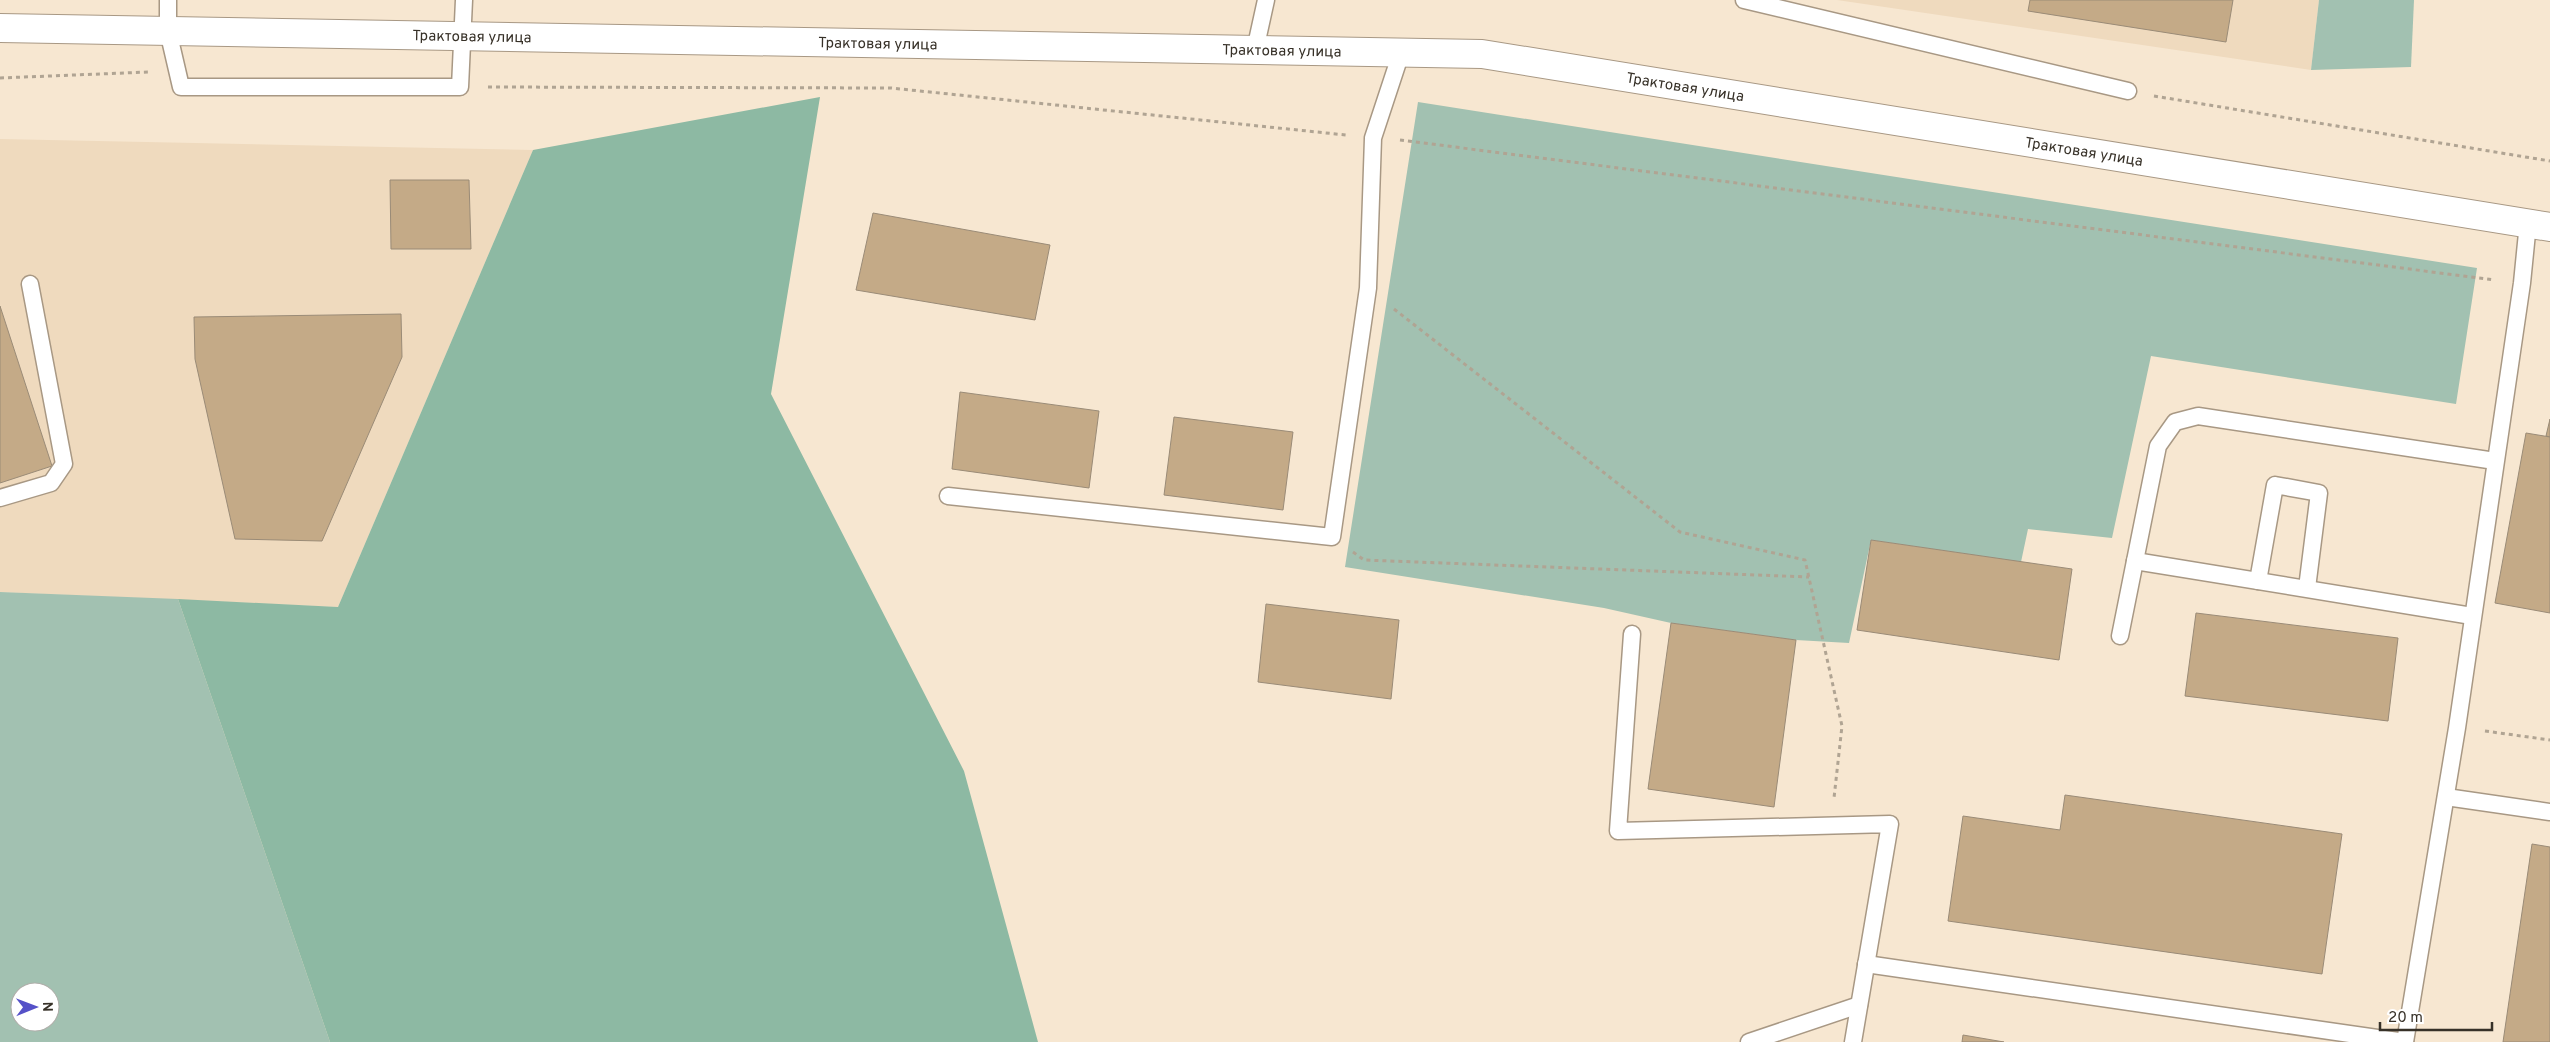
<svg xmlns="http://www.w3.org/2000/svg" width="2550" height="1042" font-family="Overpass,sans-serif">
<rect width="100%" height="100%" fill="#f7e7d1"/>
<g fill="#efdabe">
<path d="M1837 0H2319L2311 70Z"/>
<path d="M0 139 533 150 338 607 0 592Z"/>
</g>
<g fill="#a2c1b1" fill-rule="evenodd">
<path d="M2319 0H2414L2411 67 2311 70Z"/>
<path d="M1418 102 2477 268 2456 404 2151 356 2112 538 2028 529 2021 562 1871 540 1849 643 1796 640 1671 623 1604 608 1345 567Z"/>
<path d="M0 592 178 599 330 1042H0ZM20 992H50V1022H20Z"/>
</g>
<path fill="#8db9a3" d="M820 97 771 394 964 771 1038 1042H330L178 599 338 607 533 150Z"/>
<g fill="#c4aa87" stroke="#9a8b77">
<path d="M2030 0H2233L2226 42 2028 11Z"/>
<path d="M390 180H469L471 249H391Z"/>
<path d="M873 213 1050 245 1035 320 856 290Z"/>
<path d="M0 306 52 466 0 483Z"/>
<path d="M401 314 402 357 322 541 235 539 195 359 194 317Z"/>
<path d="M960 392 1099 411 1089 488 952 469Z"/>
<path d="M1174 417 1293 432 1283 510 1164 495Z"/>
<path d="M2550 419V437L2546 436Z"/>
<path d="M2526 433 2550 437V613L2495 603Z"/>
<path d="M1871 540 2072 569 2059 660 1857 630Z"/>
<path d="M1266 604 1399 620 1391 699 1258 682Z"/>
<path d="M2196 613 2398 638 2388 721 2185 696Z"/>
<path d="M1671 623 1796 640 1774 807 1648 789Z"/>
<path d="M2065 795 2342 834 2322 974 1948 921 1963 816 2060 830Z"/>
<path d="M2532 844 2550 847V1042H2503Z"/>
<path d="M1963 1035 2004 1042H1962Z"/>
</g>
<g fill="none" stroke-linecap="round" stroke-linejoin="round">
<defs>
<g id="service">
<path d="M168 0V31L181 87H460L464 0"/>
<path d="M1744 0 2128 91"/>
<path d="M1255 50 1266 0"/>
<path d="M948 496 1332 537 1368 288 1373 138 1401 53"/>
<path d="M0 498 51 483 64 464 30 284"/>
<path d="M2135 561 2472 616"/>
<path d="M2258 581 2275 485 2319 493 2307 588"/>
<path d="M1632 634 1618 831 1890 824 1853 1042"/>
<path d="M2120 636 2158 446 2175 422 2198 416 2495 461"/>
<path d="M2446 797 2550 812"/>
<path d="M1866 964 2405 1042"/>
<path d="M1749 1042 1859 1005"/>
<path d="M2405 1042 2457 728 2522 283 2528 223"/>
</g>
<g id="tertiary">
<path id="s1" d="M0 28 1482 54 2550 227"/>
</g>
</defs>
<use href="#service" stroke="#a89884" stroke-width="19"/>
<use href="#tertiary" stroke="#a89884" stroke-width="30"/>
<g stroke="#b0a493" stroke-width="3" stroke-dasharray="4 4" stroke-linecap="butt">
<path d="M0 78 149 72"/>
<path d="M488 87 891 88 1346 135"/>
<path d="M2154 96 2550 161"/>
<path d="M1400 140 2495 280"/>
<path d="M1394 309 1680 532 1805 560 1842 726 1834 798"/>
<path d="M1353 552 1364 560 1809 577"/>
<path d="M2485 731 2550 740"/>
</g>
<use href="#service" stroke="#fff" stroke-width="16"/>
<use href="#tertiary" stroke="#fff" stroke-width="28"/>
</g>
<g text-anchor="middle" stroke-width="4" stroke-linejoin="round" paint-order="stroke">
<g font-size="15" fill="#373128" stroke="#fff">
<text dy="5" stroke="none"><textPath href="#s1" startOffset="472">Трактовая улица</textPath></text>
<text dy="5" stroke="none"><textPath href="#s1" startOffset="878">Трактовая улица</textPath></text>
<text dy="5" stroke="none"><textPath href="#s1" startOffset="1282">Трактовая улица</textPath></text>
<text dy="5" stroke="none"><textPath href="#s1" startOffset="1688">Трактовая улица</textPath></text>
<text dy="5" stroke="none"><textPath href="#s1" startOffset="2092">Трактовая улица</textPath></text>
</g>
</g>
<g transform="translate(35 1007) rotate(89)"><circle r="24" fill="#ffffff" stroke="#afada9"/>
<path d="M0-4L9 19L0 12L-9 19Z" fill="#5551c8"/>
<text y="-8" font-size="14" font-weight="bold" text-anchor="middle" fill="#373128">N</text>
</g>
<path d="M2380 1022v8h112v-8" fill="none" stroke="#373128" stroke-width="2.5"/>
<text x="2388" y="1022" font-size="15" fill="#373128" stroke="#ffffff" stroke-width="4" paint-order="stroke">20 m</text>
</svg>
